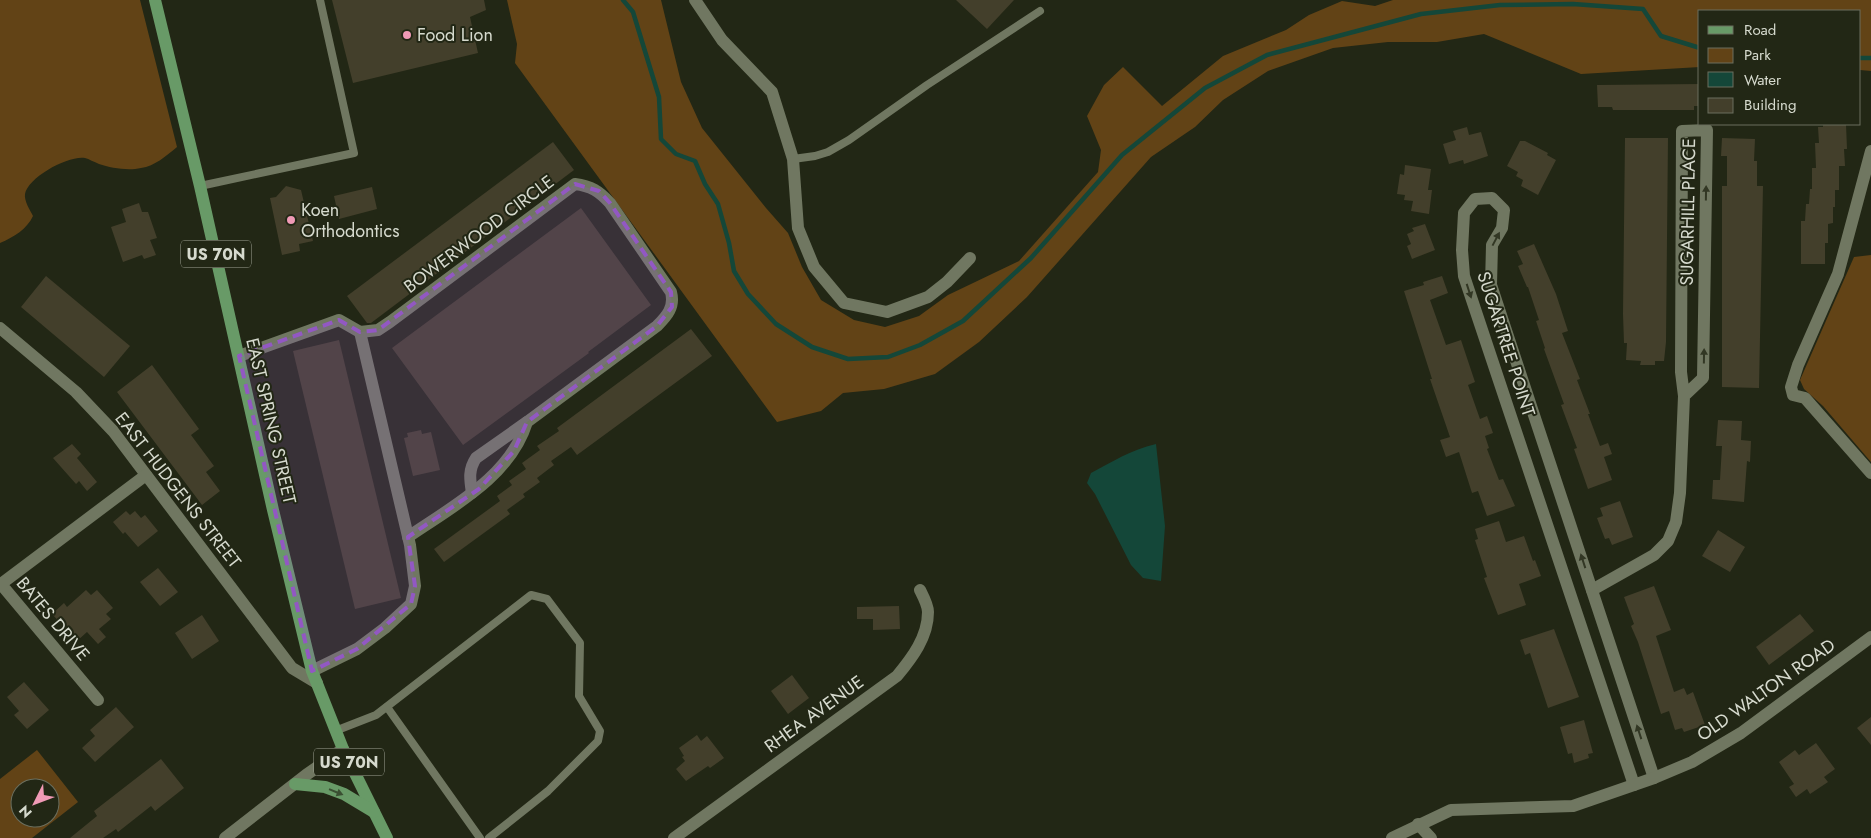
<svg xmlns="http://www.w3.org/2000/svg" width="1871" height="838" font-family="Jost,sans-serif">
<rect width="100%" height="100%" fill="#222715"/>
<g fill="#624316" fill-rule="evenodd">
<path d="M0 0H140L177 147C166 156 155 166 141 168 128 171 111 168 99 164 94 162 89 159 85 158 69 155 28 177 25 194 24 201 30 210 33 216 27 229 14 237 0 243Z"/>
<path d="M507 0H661L681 82 702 128 766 208 788 233 802 267 821 300 854 320 885 327 919 316 948 295 1019 261 1098 172 1101 150 1087 116 1104 85 1123 67 1162 106 1223 56 1286 30 1309 15 1342 1 1375 6 1393 0H1871V71L1860 70V11H1700V67L1581 74 1484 34 1437 42H1388L1333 48 1268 71 1223 100 1195 127 1151 157 1027 297 979 342 935 374 884 389 843 393 821 411 777 422 515 63 517 44Z"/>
<path d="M1871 255V462L1823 406 1804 389 1800 380 1854 257Z"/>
<path d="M37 750 78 802 32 838H0V779ZM20 788H50V818H20Z"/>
</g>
<path fill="#144739" d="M1156 444 1165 526 1161 581 1143 578 1131 565 1095 494 1087 483 1091 473C1114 461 1130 450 1156 444Z"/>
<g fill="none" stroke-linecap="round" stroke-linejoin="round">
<g stroke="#144739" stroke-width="4.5">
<path d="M623 0 633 12 659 97 661 139 676 154 695 161 705 184 718 204 729 243 734 271 748 294 776 324 812 347 848 359 888 357 920 345 963 321 1031 258 1122 155 1205 88 1267 55 1421 14 1500 5 1573 4 1643 9 1661 36 1700 48"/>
<path d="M1860 58H1871"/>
</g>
</g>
<g fill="#433f2b">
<path d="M332 0H484L486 10 470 17 478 53 353 83Z"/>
<path d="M956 0H1014L987 29Z"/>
<path d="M1700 84V106H1694V110H1613L1612 107H1598L1597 85Z"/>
<path d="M1823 124H1846L1847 149H1844L1845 166H1839V190H1835V207H1833V223L1828 224V243H1825V264H1801V221H1805L1806 204H1809L1810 189H1812V168H1816L1815 143H1819L1818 127H1823Z"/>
<path d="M1467 127 1469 135 1481 132 1488 156 1464 164 1463 160 1449 164 1443 144 1456 140 1453 131Z"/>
<path d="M1625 138H1668L1666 342 1664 361H1655V365H1640L1641 361 1626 360 1627 343H1624L1623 314Z"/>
<path d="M1722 138 1755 139 1754 161H1757V186H1763L1759 388 1722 387V186H1727V156H1721Z"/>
<path d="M1520 141H1525L1548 153 1547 155 1556 160 1538 195 1521 186 1523 180 1516 176 1518 172 1507 166Z"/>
<path d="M553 142 574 170 371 323H367L347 296Z"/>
<path d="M1405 165 1431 169 1428 190H1432L1429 214 1411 211 1413 201 1404 200 1405 195 1397 194 1400 174 1404 175Z"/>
<path d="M286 186 301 190 313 241 299 244 300 251 282 255 270 198 276 197Z"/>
<path d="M372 187 377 209 339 219 334 196Z"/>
<path d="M139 203 142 212H148L157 238 150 240 156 255 144 259 142 255 123 262 111 227 126 222 122 209Z"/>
<path d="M581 208 651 305 588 352 589 353 463 445 392 348Z"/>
<path d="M1425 224 1435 250 1412 259 1407 246 1411 244 1407 234 1414 231 1412 228Z"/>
<path d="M1534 244 1556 294 1568 331 1562 333 1580 379 1577 380 1590 414H1588L1600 446 1608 443 1612 454 1604 457 1612 480 1588 489 1574 449 1577 448 1561 405 1564 404 1544 349 1545 348 1536 321 1539 320 1528 287H1527L1518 266 1523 264 1517 251Z"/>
<path d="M46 276 130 346 104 377 21 307Z"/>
<path d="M1442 276 1448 293 1430 300 1446 345 1461 340 1475 382 1468 385 1480 419 1487 416 1493 433 1485 436 1489 448 1487 449 1499 480 1503 479 1515 506 1487 516 1478 491 1472 493 1459 452 1446 457 1440 440 1450 437 1430 379H1432L1404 291 1424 285 1423 282Z"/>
<path d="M691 329 712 356 577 455 571 447 551 461 554 465 537 478 540 482 523 494 525 497 507 510 510 514 444 562 434 549 500 501 497 496 512 485 509 481 526 469 522 463 540 450 537 446 559 431 557 428Z"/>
<path d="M339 340 401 598 355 609 293 351Z"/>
<path d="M152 365 199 429 191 435 214 466 206 472 220 491 202 505 117 392Z"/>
<path d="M1718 420 1742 421 1741 440 1751 441 1750 462 1747 461 1744 502 1712 499 1713 480H1720L1722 446H1716Z"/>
<path d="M421 430 422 434 431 432 440 470 413 476 404 438 408 437 407 433Z"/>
<path d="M72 444 81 454 77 458 97 482 87 491 79 481 76 484 53 458Z"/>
<path d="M1620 501 1633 537 1612 545 1609 538 1605 539 1597 518 1603 516 1600 508Z"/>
<path d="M126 511 130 515 135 511 141 518 145 515 158 531 138 547 125 532 123 534 113 522Z"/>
<path d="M1499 521 1506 542 1524 536 1533 561 1535 560 1541 576 1519 584 1526 605 1498 615 1484 578 1487 577 1475 540 1478 539 1475 529Z"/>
<path d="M1718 530 1745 547 1730 572 1702 556Z"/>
<path d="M158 568 178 592 160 606 140 582Z"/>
<path d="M1654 586 1671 630 1656 636 1674 692 1684 688 1687 695 1693 692 1705 725 1684 732 1682 728 1675 730 1669 711 1661 714 1638 642 1631 626 1634 624 1624 597Z"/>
<path d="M86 590 91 595 97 590 113 608 106 614 111 619 99 629 106 637 98 644 87 632 77 641 52 614 64 603 67 607Z"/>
<path d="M899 606 900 629 873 630V619H857V607Z"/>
<path d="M1800 614 1814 631 1769 665 1756 647Z"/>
<path d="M202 615 219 641 192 659 175 633Z"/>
<path d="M1554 629 1579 697 1548 708 1530 653 1525 655 1520 640Z"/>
<path d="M792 675 809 698 788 714 771 691Z"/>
<path d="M24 682 49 710 27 729 14 715 19 711 7 697Z"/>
<path d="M116 707 134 727 95 762 82 748 95 736 90 730Z"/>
<path d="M1871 717V745L1857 728Z"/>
<path d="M1584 720 1593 753 1588 754 1589 758 1574 763 1572 753 1568 754 1560 727Z"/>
<path d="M697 735 701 741 707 736 724 758 710 768 708 766 686 781 676 769 685 761 682 757 684 756 679 748Z"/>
<path d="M1816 743 1835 769 1824 777 1828 782 1810 794 1807 789 1796 797 1789 787 1794 784 1779 762 1795 750 1799 755Z"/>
<path d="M161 759 184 788 155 811 151 806 118 832 116 829 103 838H70L97 816 94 811Z"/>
</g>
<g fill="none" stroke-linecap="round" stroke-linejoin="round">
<g stroke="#707761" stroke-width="8">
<path d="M793 159 815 156 828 152 849 140 927 85 1040 11"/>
<path d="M200 186 354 153 320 0"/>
<path d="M387 707 480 838"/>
<path d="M335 731 376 715 531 595 547 599 580 643 579 696 600 731 598 741 548 791 489 838"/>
</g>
<g stroke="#707761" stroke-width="12">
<path d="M695 0 722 40 772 92 793 159 798 228 814 267 844 303 887 312 928 297 947 282 970 258"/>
<path d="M1871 151 1838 274 1798 365 1791 387 1793 395 1805 398 1871 473"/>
<path d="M0 328 76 392 113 431 292 668 317 683"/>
<path d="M360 332 378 330 390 322 575 184C591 186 599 191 610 203L671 292C675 307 667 316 657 326L527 422C510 477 453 506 408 537"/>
<path d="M239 356 339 320 360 332 410 545 415 586 411 604 385 628 357 649 312 671"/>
<path d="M472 493C470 480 468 470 476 458L527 422"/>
<path d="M1592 590 1654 555 1668 541 1676 522 1680 493 1684 396 1681 372 1682 131 1707 130 1703 378 1684 396"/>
<path d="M98 700 1 584 146 475"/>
<path d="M1634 785 1464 276 1462 250 1464 213 1475 199 1492 198 1504 210 1502 228 1492 245 1491 285 1654 778"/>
<path d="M1418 824 1431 838"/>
<path d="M225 838 306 775 343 749"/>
<path d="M674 838 897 676C912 658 928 637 928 612 928 605 923 596 920 590"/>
<path d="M1392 838 1451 810 1573 806 1654 778 1692 762 1741 733 1871 637"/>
</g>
<g stroke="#689a67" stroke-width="12">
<path d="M155 0 200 186 273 510 312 671 343 749 387 838"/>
<path d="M295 784 325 787 344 794 374 812"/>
</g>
</g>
<defs><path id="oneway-solid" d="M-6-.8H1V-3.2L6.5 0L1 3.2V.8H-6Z" transform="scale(1.25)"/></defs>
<g fill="#323724">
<use href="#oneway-solid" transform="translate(1706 193) rotate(-89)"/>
<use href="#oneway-solid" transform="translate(1496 239) rotate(-62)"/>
<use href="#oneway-solid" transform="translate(1469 291) rotate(72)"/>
<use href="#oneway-solid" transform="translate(1704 356) rotate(-89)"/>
<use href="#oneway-solid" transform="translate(1583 561) rotate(-108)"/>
<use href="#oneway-solid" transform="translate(1639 732) rotate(-108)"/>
</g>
<use fill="#3a4f32" href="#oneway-solid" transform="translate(336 792) rotate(22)"/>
<path fill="#9258c3" fill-opacity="0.2" stroke="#9258c3" stroke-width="4" stroke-dasharray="10 6" stroke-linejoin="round" d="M575 184 599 191 610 203 671 292 672 307 657 326 527 422 514 451 479 489 408 537 415 586 411 604 357 649 312 671 239 356 339 320 360 332 378 330Z"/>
<g fill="#f09ab6" stroke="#222715" stroke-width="2">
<circle cx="407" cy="35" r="5"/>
<circle cx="291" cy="220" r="5"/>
</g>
<g text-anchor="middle" stroke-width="4" stroke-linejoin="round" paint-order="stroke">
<g fill="#222715" stroke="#a0a496" stroke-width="1">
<rect x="181" y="240.5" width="70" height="27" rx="4"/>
<rect x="314" y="748.5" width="70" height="27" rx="4"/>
</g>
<g font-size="16" font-weight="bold" fill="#d6dace">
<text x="216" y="260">US 70N</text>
<text x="349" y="768">US 70N</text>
</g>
<g font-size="18" fill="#d6dace" stroke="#222715" text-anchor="start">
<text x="417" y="41">Food Lion</text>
<text x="301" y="216">Koen<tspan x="301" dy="21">Orthodontics</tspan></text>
</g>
<g font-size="18" fill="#d6dace" stroke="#222715">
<text transform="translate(1688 212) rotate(-89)" y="6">SUGARHILL PLACE</text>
<text transform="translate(479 234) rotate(-37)" y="6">BOWERWOOD CIRCLE</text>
<text transform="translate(1506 344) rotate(72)" y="6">SUGARTREE POINT</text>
<text transform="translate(271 421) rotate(77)" y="6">EAST SPRING STREET</text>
<text transform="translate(178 490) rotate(52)" y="6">EAST HUDGENS STREET</text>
<text transform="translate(53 619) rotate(50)" y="6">BATES DRIVE</text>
<text transform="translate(1766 690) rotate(-35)" y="6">OLD WALTON ROAD</text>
<text transform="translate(814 714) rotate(-36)" y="6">RHEA AVENUE</text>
</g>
</g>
<rect x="1698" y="10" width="162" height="115" fill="#222715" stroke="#6a6f5f"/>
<rect x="1708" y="26" width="25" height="8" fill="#689a67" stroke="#6a6f5f"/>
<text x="1744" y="35" font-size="15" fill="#d6dace">Road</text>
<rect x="1708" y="48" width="25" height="15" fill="#624316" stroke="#6a6f5f"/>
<text x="1744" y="60" font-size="15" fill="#d6dace">Park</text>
<rect x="1708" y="72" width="25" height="15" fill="#144739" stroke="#6a6f5f"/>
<text x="1744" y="85" font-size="15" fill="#d6dace">Water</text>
<rect x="1708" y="98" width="25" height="15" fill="#433f2b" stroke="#6a6f5f"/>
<text x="1744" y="110" font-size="15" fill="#d6dace">Building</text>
<g transform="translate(35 803) rotate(228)"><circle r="24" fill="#222715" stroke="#6a6f5f"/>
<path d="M0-4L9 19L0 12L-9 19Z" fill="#f09ab6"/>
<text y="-8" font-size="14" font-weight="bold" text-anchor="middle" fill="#d6dace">N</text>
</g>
</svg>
